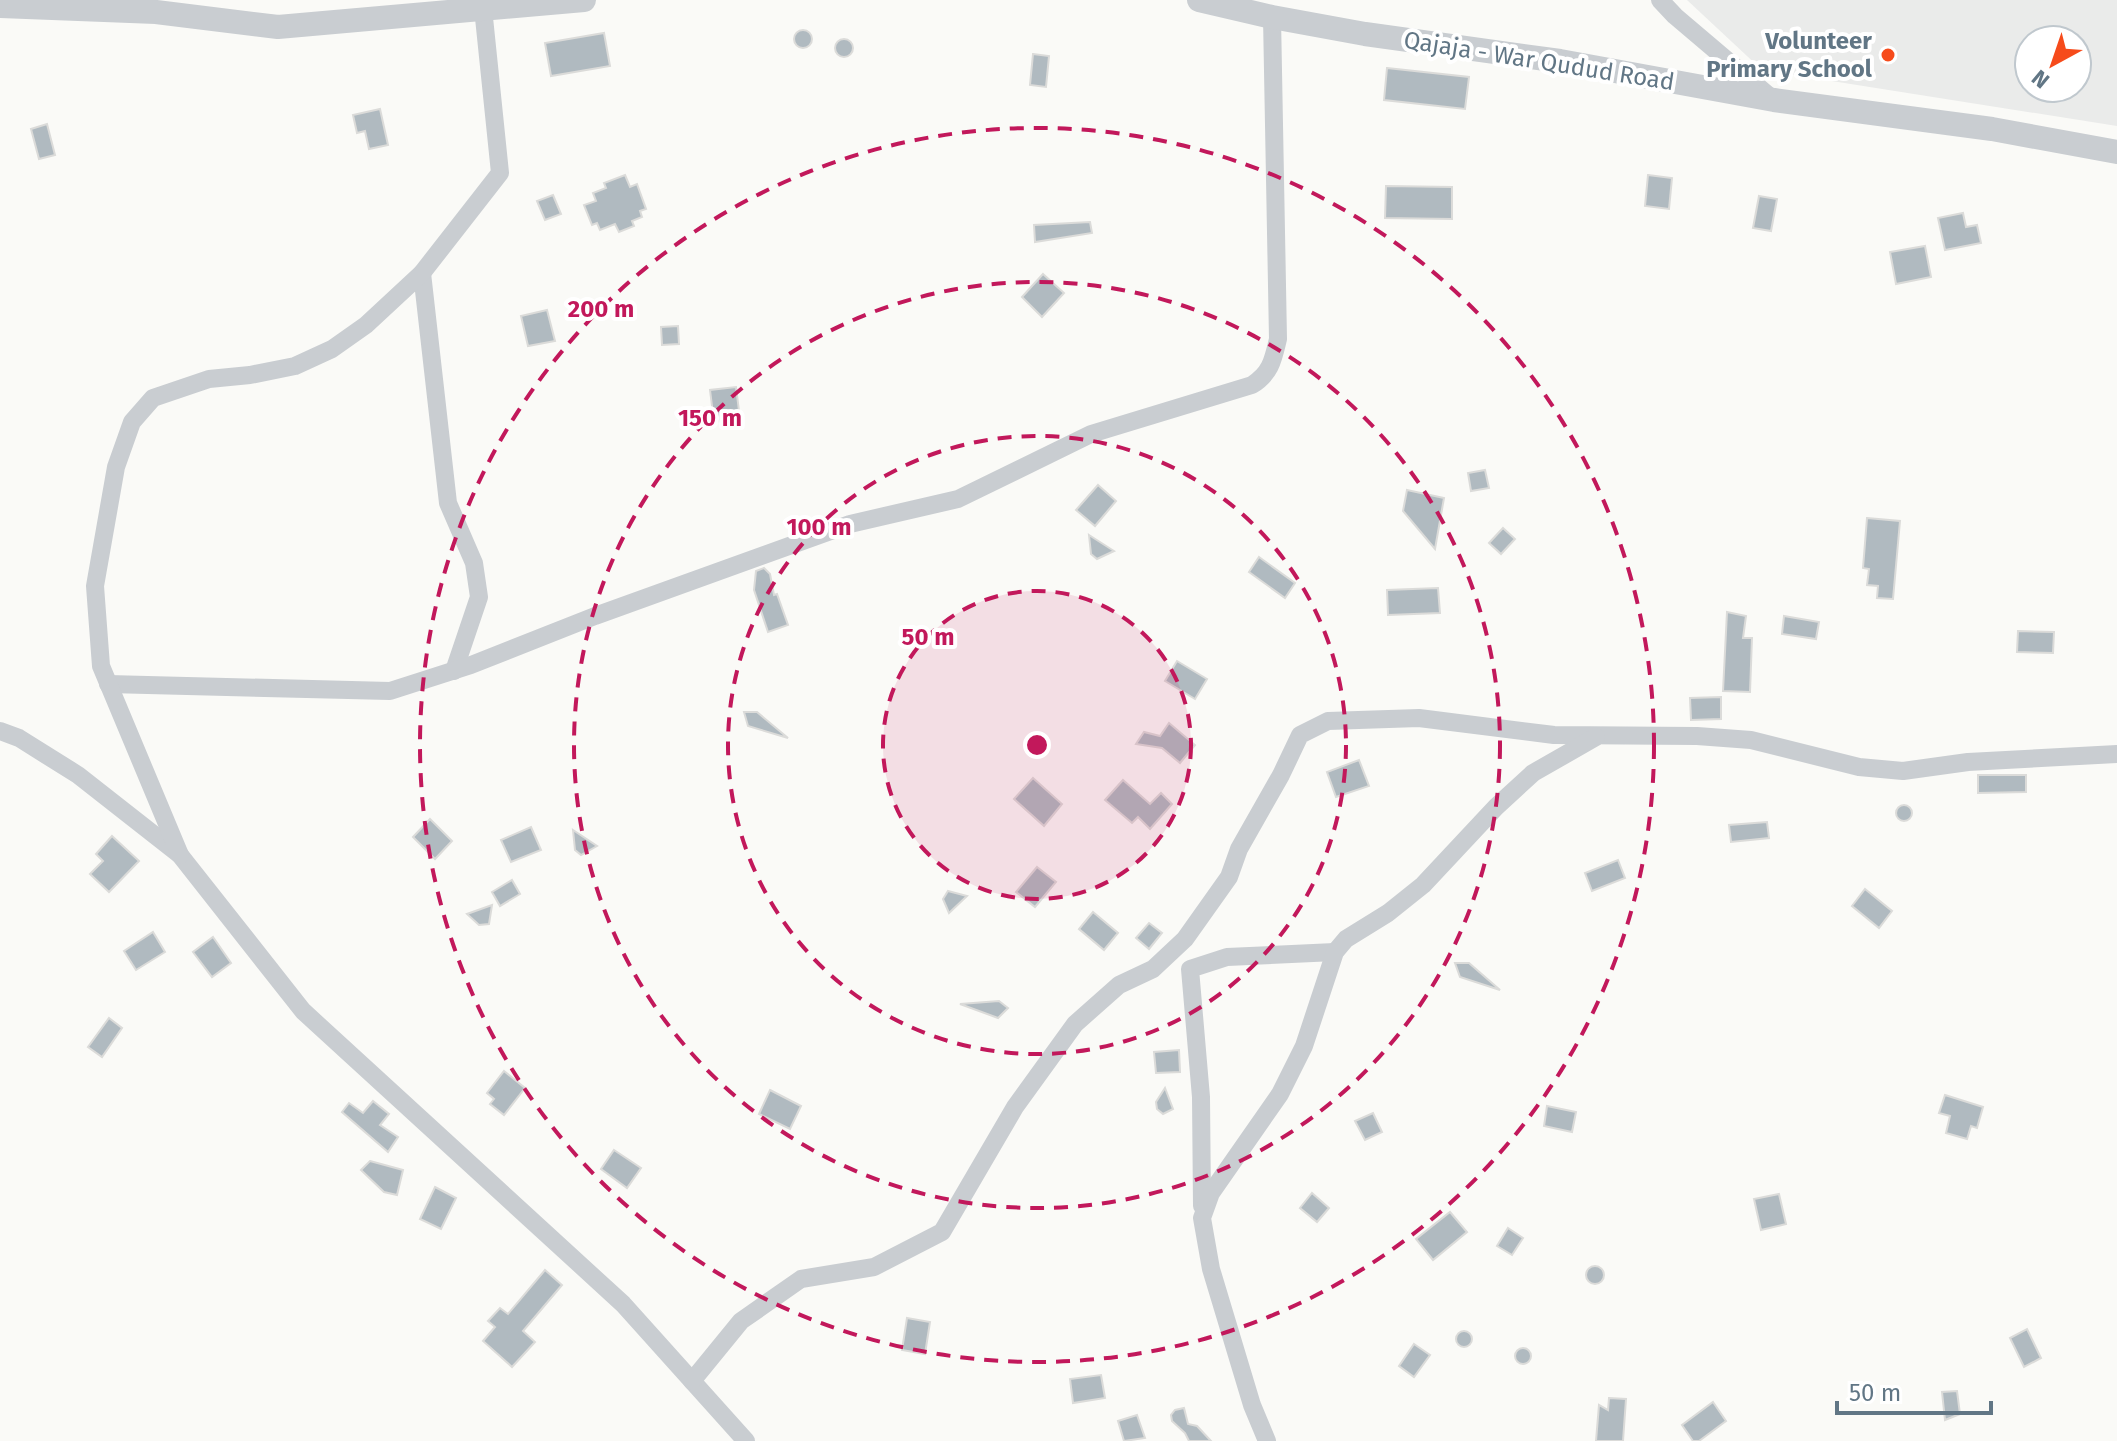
<svg xmlns="http://www.w3.org/2000/svg" width="2117" height="1441" font-family="'Fira Sans',sans-serif">
<rect width="100%" height="100%" fill="#fafaf7"/>
<path fill="#eaebea" fill-rule="evenodd" d="M1687 0H2117V126L1762 70ZM2029 40H2077V88H2029Z"/>
<g fill="#b0bac0" stroke="#dbdbd9" stroke-width="2">
<circle cx="803" cy="39" r="9"/>
<path d="M604 33 610 66 551 76 545 43Z"/>
<circle cx="844" cy="48" r="9"/>
<path d="M1033 54 1049 56 1046 87 1030 85Z"/>
<path d="M1387 68 1469 77 1465 109 1384 100Z"/>
<path d="M380 109 388 145 369 149 365 131 357 133 353 115Z"/>
<path d="M47 124 55 155 39 159 31 129Z"/>
<path d="M625 175 630 187 637 184 646 209 640 211 642 217 632 221 634 226 619 232 615 224 600 230 597 223 592 225 584 205 596 201 593 193 606 188 604 183Z"/>
<path d="M1648 175 1672 178 1669 209 1645 206Z"/>
<path d="M1386 186 1452 187V219L1385 218Z"/>
<path d="M553 195 561 214 545 220 537 201Z"/>
<path d="M1759 196 1777 199 1771 231 1753 228Z"/>
<path d="M1963 213 1966 227 1977 225 1981 243 1945 250 1938 218Z"/>
<path d="M1090 222 1092 233 1035 242 1034 225Z"/>
<path d="M1925 246 1931 277 1896 284 1890 252Z"/>
<path d="M1043 274 1064 293 1042 317 1022 297Z"/>
<path d="M547 310 555 341 528 346 521 316Z"/>
<path d="M678 326 679 344 662 345 661 327Z"/>
<path d="M736 387 740 419 714 422 710 390Z"/>
<path d="M1485 470 1489 488 1471 491 1468 473Z"/>
<path d="M1098 485 1116 501 1095 526 1076 510Z"/>
<path d="M1407 490 1444 498 1435 549 1403 511Z"/>
<path d="M1867 518 1900 521 1893 599 1877 598 1878 586 1867 585 1869 569 1863 568Z"/>
<path d="M1503 528 1515 539 1501 554 1489 543Z"/>
<path d="M1089 535 1114 551 1097 559 1091 554Z"/>
<path d="M1259 557 1295 583 1285 598 1249 572Z"/>
<path d="M764 568 770 574 774 595 777 594 788 625 768 632 754 590 756 571Z"/>
<path d="M1438 588 1440 613 1388 615 1387 590Z"/>
<path d="M1727 612 1746 616 1743 638H1752L1750 692 1723 691Z"/>
<path d="M1784 616 1819 622 1816 639 1782 634Z"/>
<path d="M2018 631 2054 632 2053 653 2017 652Z"/>
<path d="M1177 661 1207 679 1195 699 1165 681Z"/>
<path d="M1721 697V719L1691 720 1690 698Z"/>
<path d="M744 712H757L788 738 748 726Z"/>
<path d="M1169 723 1195 745 1180 763 1162 748 1136 744 1144 732 1160 736Z"/>
<path d="M1359 760 1369 786 1336 797 1327 772Z"/>
<path d="M1978 775H2026V792L1978 793Z"/>
<path d="M1033 778 1062 804 1044 826 1014 799Z"/>
<path d="M1123 780 1150 804 1161 793 1172 804 1150 829 1138 817 1132 823 1105 800Z"/>
<circle cx="1904" cy="813" r="8"/>
<path d="M430 819 452 841 435 859 413 837Z"/>
<path d="M1767 822 1769 838 1731 842 1729 825Z"/>
<path d="M531 827 541 850 511 862 501 840Z"/>
<path d="M573 830 597 846 581 855 575 850Z"/>
<path d="M112 836 139 861 109 892 90 874 103 861 96 854Z"/>
<path d="M1618 860 1625 878 1592 891 1585 873Z"/>
<path d="M1037 867 1056 882 1035 907 1016 892Z"/>
<path d="M512 880 520 894 500 906 492 892Z"/>
<path d="M1865 889 1892 911 1879 928 1852 906Z"/>
<path d="M948 891 967 896 949 913 943 899Z"/>
<path d="M492 905 489 924 479 925 467 914Z"/>
<path d="M1093 912 1118 933 1104 950 1079 929Z"/>
<path d="M1149 923 1162 933 1149 949 1136 938Z"/>
<path d="M153 932 165 952 136 970 124 951Z"/>
<path d="M213 937 231 963 212 977 193 952Z"/>
<path d="M1455 963H1469L1500 990 1460 977Z"/>
<path d="M999 1001 1008 1008 998 1018 960 1004Z"/>
<path d="M109 1018 122 1028 102 1057 88 1047Z"/>
<path d="M1179 1050 1180 1072 1156 1073 1154 1052Z"/>
<path d="M504 1071 525 1088 504 1115 490 1104 494 1099 487 1093Z"/>
<path d="M1165 1088 1173 1109 1163 1114 1157 1109 1156 1102Z"/>
<path d="M770 1090 801 1106 790 1129 759 1114Z"/>
<path d="M1945 1095 1983 1107 1977 1128 1971 1126 1967 1139 1946 1133 1950 1116 1939 1113Z"/>
<path d="M373 1101 389 1114 380 1125 398 1137 388 1152 342 1112 349 1103 363 1113Z"/>
<path d="M1547 1106 1576 1112 1572 1132 1544 1126Z"/>
<path d="M1373 1113 1382 1132 1365 1140 1355 1121Z"/>
<path d="M614 1150 641 1168 627 1188 601 1169Z"/>
<path d="M370 1161 403 1170 397 1195 384 1192 361 1170Z"/>
<path d="M435 1187 456 1198 441 1229 420 1219Z"/>
<path d="M1312 1193 1329 1208 1317 1222 1300 1208Z"/>
<path d="M1779 1194 1786 1224 1761 1230 1754 1199Z"/>
<path d="M1450 1212 1467 1232 1433 1260 1416 1239Z"/>
<path d="M1508 1228 1523 1238 1512 1255 1497 1246Z"/>
<circle cx="1595" cy="1275" r="9"/>
<path d="M545 1270 562 1285 523 1331 535 1342 512 1367 483 1341 495 1327 488 1321 500 1308 508 1314Z"/>
<path d="M907 1318 930 1322 925 1354 902 1350Z"/>
<path d="M2027 1329 2041 1358 2024 1367 2010 1338Z"/>
<circle cx="1464" cy="1339" r="8"/>
<path d="M1414 1344 1430 1355 1414 1377 1399 1366Z"/>
<circle cx="1523" cy="1356" r="8"/>
<path d="M1101 1375 1105 1398 1073 1403 1070 1379Z"/>
<path d="M1957 1391 1960 1414 1945 1420 1942 1392Z"/>
<path d="M1609 1398 1626 1399 1623 1441H1596L1599 1405 1608 1410Z"/>
<path d="M1713 1402 1726 1421 1699 1441H1693L1682 1425Z"/>
<path d="M1184 1408 1188 1424 1197 1426 1211 1441H1189L1185 1433 1172 1421 1171 1415 1175 1410Z"/>
<path d="M1137 1415 1145 1438 1124 1441 1118 1421Z"/>
</g>
<g fill="none" stroke-linecap="round" stroke-linejoin="round">
<g stroke="#c9cdd1" stroke-width="18">
<path d="M1660 0 1675 16 1774 100"/>
<path d="M422 273 448 503 474 563 479 597 454 671"/>
<path d="M108 684 390 691 471 665 595 616 850 524 958 499 1091 434 1252 385C1271 373 1273 360 1278 339L1272 17"/>
<path d="M0 731 19 738 78 775 180 855 303 1011 623 1304 746 1441"/>
<path d="M180 855 101 666 95 586 116 467 132 422 153 398 209 379 250 375 295 366 332 349 366 325 422 273 500 173 483 8"/>
<path d="M1202 1206 1201 1097 1190 969 1227 957 1335 952"/>
<path d="M692 1381 741 1321 801 1279 874 1267 942 1232 1015 1107 1075 1024 1119 985 1153 969 1185 939 1229 877 1239 849 1281 775 1300 735 1328 721 1419 718 1554 735 1697 736 1751 740 1859 767 1903 771 1968 762 2117 754"/>
<path d="M1267 1441 1252 1405 1211 1269 1202 1218 1211 1193 1280 1094 1304 1046 1335 952 1346 939 1388 913 1423 885 1496 807 1533 773 1596 737"/>
</g>
<g stroke="#c9cdd1" stroke-width="24">
<path d="M1199 0 1272 17 1365 34 1560 61 1774 100 1992 129 2117 152"/>
<path d="M0 6 156 12 278 27 584 0"/>
</g>
</g>
<circle cx="1037" cy="745" r="154" fill="#c2185b" fill-opacity=".12"/>
<g fill="none" stroke="#c2185b" stroke-width="4" stroke-dasharray="14 10">
<circle cx="1037" cy="745" r="154"/>
<circle cx="1037" cy="745" r="309"/>
<circle cx="1037" cy="745" r="463"/>
<circle cx="1037" cy="745" r="617"/>
</g>
<circle fill="#f64b1b" stroke="#fff" stroke-width="3" cx="1888" cy="55" r="8"/>
<g text-anchor="middle" stroke-width="8" stroke-linejoin="round" paint-order="stroke">
<g font-size="24" font-weight="bold" fill="#617685" stroke="#fff" text-anchor="end">
<text x="1872" y="49">Volunteer<tspan x="1872" dy="28">Primary School</tspan></text>
</g>
<g font-size="24" fill="#617685" stroke="#fff">
<text transform="translate(1539 61) rotate(9)" y="8">Qajaja - War Qudud Road</text>
</g>
</g>
<circle cx="1037" cy="745" r="12" fill="#c2185b" stroke="#fff" stroke-width="4"/>
<g font-size="24" text-anchor="middle" font-weight="bold" fill="#c2185b" stroke="#fff" stroke-width="8" stroke-linejoin="round" paint-order="stroke">
<text x="601" y="317">200 m</text>
<text x="710" y="426">150 m</text>
<text x="819" y="535">100 m</text>
<text x="928" y="645">50 m</text>
</g>
<g transform="translate(2053 64) rotate(220)"><circle r="38" fill="#ffffff" stroke="#c0c8ce" stroke-width="2"/>
<path d="M0-6L14 30L0 20L-14 30Z" fill="#f64b1b"/>
<text y="-12" font-size="22" font-weight="bold" text-anchor="middle" fill="#617685">N</text>
</g>
<path d="M1837 1401v12h154v-12" fill="none" stroke="#617685" stroke-width="4"/>
<text x="1849" y="1401" font-size="24" fill="#617685" stroke="#ffffff" stroke-width="6" paint-order="stroke">50 m</text>
</svg>
